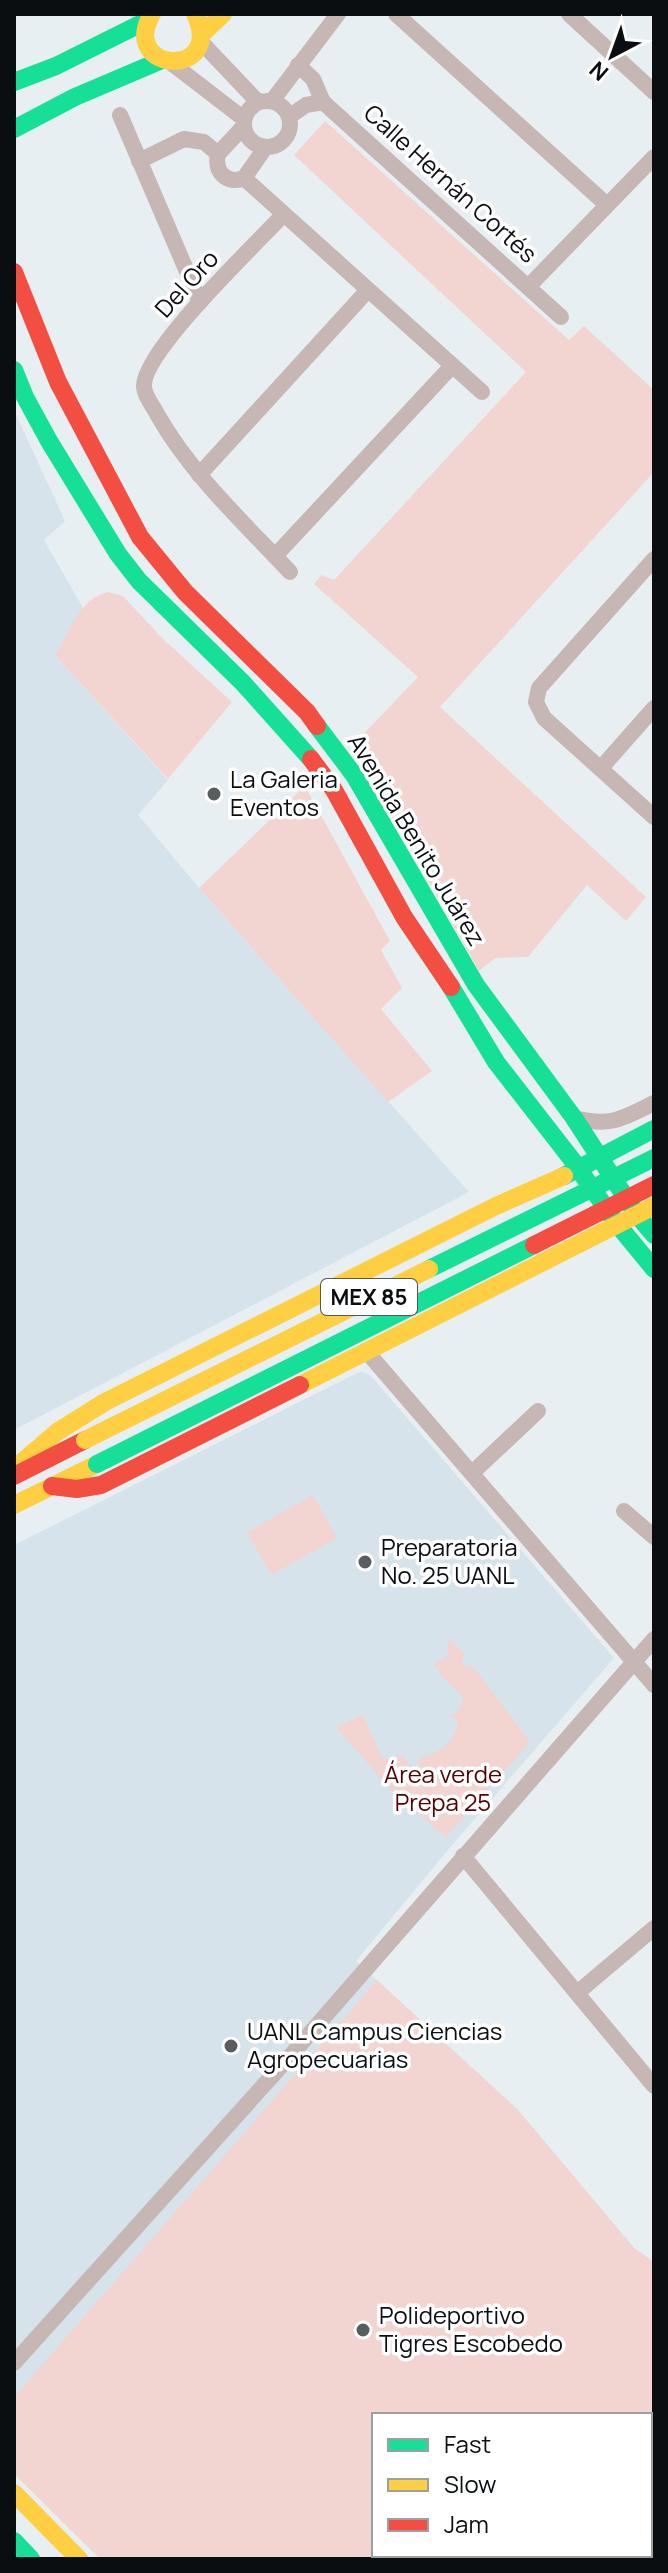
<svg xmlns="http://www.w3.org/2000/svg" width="668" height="2573" font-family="Manrope,sans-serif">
<rect width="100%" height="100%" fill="#e8eff2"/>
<g fill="#d6e3eb" fill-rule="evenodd">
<path d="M14 410 65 521 44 540 83 608 55 655 168 780 138 815 205 895 469 1192 14 1430Z"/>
<path d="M361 1371 371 1376 614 1658 447 1851 356 1961 518 2110 634 2248 654 2262V2559H108L14 2465V1545ZM374 2415H650V2555H374Z"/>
</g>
<g fill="#f2d5d1" fill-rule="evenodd">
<path d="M325 121 569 340 584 326 654 390V472L440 707 646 897 626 921 587 885 528 957 495 958 479 971 352 746 418 677 314 584 321 575 334 580 526 372 294 155Z"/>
<path d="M108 592 123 596 162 638 232 702 168 779 55 655C69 632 80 598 108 592Z"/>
<path d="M305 786 390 941 381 950 402 988 381 1009 432 1071 388 1102 199 888Z"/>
<path d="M313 1495 337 1538 271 1575 247 1532Z"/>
<path d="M451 1640 464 1653 462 1665 473 1666 530 1742 446 1837 395 1795 336 1727 363 1715 383 1759 404 1755 411 1769 420 1765 418 1759C438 1753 457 1743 457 1720L447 1716H452L458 1711 464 1697 449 1684 433 1664 448 1656 447 1642Z"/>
<path d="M377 1980 518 2110 634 2248 654 2262V2559H100L14 2474V2397ZM650 2415V2555H374V2415Z"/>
</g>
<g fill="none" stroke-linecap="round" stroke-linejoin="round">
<g stroke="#c6b7b4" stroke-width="16">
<path d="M396 14 607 205"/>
<path d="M569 14 654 92"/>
<path d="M202 43 258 102"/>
<path d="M170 62 244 119"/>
<path d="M298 65 313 79 323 102 561 317"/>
<circle cx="267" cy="124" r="23"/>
<path d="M272 101 338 14"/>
<path d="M120 115 200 302"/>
<path d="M290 116 306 105 323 102"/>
<path d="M218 154 244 126"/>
<path d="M139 161 184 139 204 142 218 154C214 172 227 185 244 178L482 392"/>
<path d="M244 178 265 148"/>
<path d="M284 214C257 243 141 353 144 387 145 397 153 406 157 414 191 474 243 522 290 572"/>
<path d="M528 287 654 157"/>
<path d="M199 475 368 290"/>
<path d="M275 556 451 367"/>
<path d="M654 559 539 688 536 702 544 718 654 817"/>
<path d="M601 768 654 708"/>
<path d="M574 1118C611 1127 622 1119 654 1103"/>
<path d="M367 1352 654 1685"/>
<path d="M472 1473 538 1411"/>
<path d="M624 1511 654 1537"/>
<path d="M463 1856 654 2086"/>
<path d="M577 1993 654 1928"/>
<path d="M14 2363 291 2055 654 1639"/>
</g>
<g stroke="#16e098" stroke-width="18">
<path d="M14 82 56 66 148 20"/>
<path d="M14 129 75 97 162 60"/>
<path d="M14 370 25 397 49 441 118 554 139 581 243 683 311 759"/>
<path d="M317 726 354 775 476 985 574 1118 637 1215 654 1235"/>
<path d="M451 987 496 1062 573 1161 617 1224 654 1269"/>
<path d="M564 1176 654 1129"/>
<path d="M14 2541 31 2559"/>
</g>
<g stroke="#ffcf43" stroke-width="18">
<path d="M152 14C118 73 226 80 195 14"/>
<path d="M203 33 223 14"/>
<path d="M300 1385 654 1206"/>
<path d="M14 1469 57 1432 105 1402 496 1206 564 1176"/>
<path d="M14 1505 97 1464"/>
<path d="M14 2493 79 2559"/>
</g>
<g stroke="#f24e42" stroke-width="18">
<path d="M14 272 58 382 140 537 185 592 307 712 317 726"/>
<path d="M311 759 334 790 404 917 451 987"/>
<path d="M14 1476 85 1440"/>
<path d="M52 1486 77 1489 101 1485 300 1385"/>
</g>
<g stroke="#16e098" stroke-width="18">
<path d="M429 1269 654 1158"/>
<path d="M97 1464 534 1245"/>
</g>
<path stroke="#ffcf43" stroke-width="18" d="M85 1440 429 1269"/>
<path stroke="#f24e42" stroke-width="18" d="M534 1245 654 1185"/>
</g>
<g fill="#585d60" stroke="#fff" stroke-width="3">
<circle cx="214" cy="794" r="8"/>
<circle cx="365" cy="1562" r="8"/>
<circle cx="231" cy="2046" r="8"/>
<circle cx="363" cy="2330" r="8"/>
</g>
<g text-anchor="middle" stroke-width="7" stroke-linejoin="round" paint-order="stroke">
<rect fill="#fff" stroke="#545658" stroke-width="2" x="321" y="1279" width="96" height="36" rx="6"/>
<g font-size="22" font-weight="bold" fill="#0a0e11">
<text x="369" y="1305">MEX 85</text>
</g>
<g font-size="24" fill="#0a0e11" stroke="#fff">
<text transform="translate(450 184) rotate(42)" y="8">Calle Hernán Cortés</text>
<text transform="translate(187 284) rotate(-48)" y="8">Del Oro</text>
<text transform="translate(416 840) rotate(59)" y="8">Avenida Benito Juárez</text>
</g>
<g font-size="24" fill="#0a0e11" stroke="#fff" text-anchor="start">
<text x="230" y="788">La Galeria<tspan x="230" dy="28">Eventos</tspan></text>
<text x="381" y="1556">Preparatoria<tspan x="381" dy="28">No. 25 UANL</tspan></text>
<text x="247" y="2040">UANL Campus Ciencias<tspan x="247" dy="28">Agropecuarias</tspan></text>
<text x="379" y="2324">Polideportivo<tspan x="379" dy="28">Tigres Escobedo</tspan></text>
</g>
<g font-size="24" fill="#500" stroke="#fff">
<text x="443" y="1783">Área verde<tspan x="443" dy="28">Prepa 25</tspan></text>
</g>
</g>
<rect width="668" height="2573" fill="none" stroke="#0a0e11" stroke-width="32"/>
<rect x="372" y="2413" width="280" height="144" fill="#ffffff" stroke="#9d9fa0" stroke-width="2"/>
<rect x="388" y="2439" width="40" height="12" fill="#16e098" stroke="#9d9fa0" stroke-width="2"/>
<text x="444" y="2453" font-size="24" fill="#0a0e11">Fast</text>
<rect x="388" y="2479" width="40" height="12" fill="#ffcf43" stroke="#9d9fa0" stroke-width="2"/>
<text x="444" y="2493" font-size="24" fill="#0a0e11">Slow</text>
<rect x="388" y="2519" width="40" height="12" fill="#f24e42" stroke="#9d9fa0" stroke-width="2"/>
<text x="444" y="2533" font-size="24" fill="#0a0e11">Jam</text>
<g transform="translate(612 56) rotate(221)" stroke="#ffffff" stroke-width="6" paint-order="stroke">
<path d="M0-6L14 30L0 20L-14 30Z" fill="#0a0e11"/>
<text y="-12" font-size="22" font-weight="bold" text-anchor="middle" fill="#0a0e11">N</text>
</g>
</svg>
